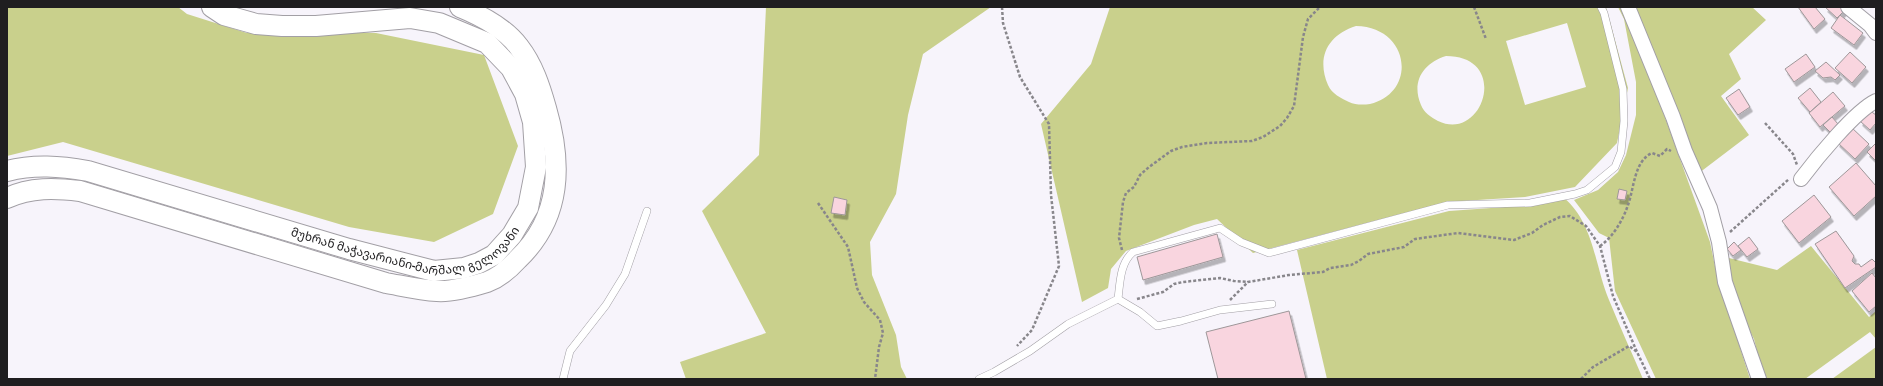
<svg xmlns="http://www.w3.org/2000/svg" width="1883" height="386" font-family="'Archivo Narrow','Noto Sans Georgian',sans-serif">
<defs>
<filter id="shadow"><feDropShadow dx="2.5" dy="4.5" stdDeviation="0" flood-color="#0004"/></filter>
</defs>
<rect width="100%" height="100%" fill="#f7f4fb"/>
<g fill="#c9d08c" fill-rule="evenodd">
<path d="M7 7H178L187 14 247 33 300 31 376 33 484 55 518 146 493 214 434 242 349 227 63 142 7 156Z"/>
<path d="M766 7H991L923 54 908 115 896 194 870 242 872 275 896 335 901 367 907 379H686L680 362 766 333 702 211 759 155Z"/>
<path d="M1110 7H1606L1628 88 1617 143 1575 187 1525 197 1446 202 1253 253 1217 219 1194 225 1126 251 1111 269 1108 288 1082 302 1041 124 1091 64ZM1567 23 1586 87 1525 105 1506 41ZM1356 26C1410 27 1418 92 1370 104 1363 105 1355 105 1349 102 1341 98 1332 94 1328 85 1316 57 1328 35 1356 26ZM1446 56C1511 56 1483 143 1438 121 1431 117 1424 113 1421 105 1411 82 1423 63 1446 56Z"/>
<path d="M1618 7H1623L1650 76 1710 242 1717 276 1750 379H1656L1615 291 1609 238 1599 233 1574 200 1598 190 1618 172 1626 155 1636 115V82L1624 19Z"/>
<path d="M1635 7H1752L1766 20 1729 54 1741 79 1721 96 1749 135 1699 173Z"/>
<path d="M1564 198C1594 223 1595 267 1609 300 1620 327 1632 353 1643 379H1327L1297 250 1449 211 1533 205Z"/>
<path d="M1811 246 1869 317 1876 311V339L1870 332 1805 379H1764L1754 339 1735 302 1725 257 1777 270Z"/>
<path d="M1876 347V379H1832Z"/>
</g>
<g fill="#f9d5df" stroke="#9e9799" filter="url(#shadow)">
<path d="M1798 7H1815L1825 19 1814 29Z"/>
<path d="M1825 7H1842L1845 10 1837 18Z"/>
<path d="M1840 15 1863 33 1854 45 1831 28Z"/>
<path d="M1850 52 1866 67 1852 83 1835 68Z"/>
<path d="M1806 54 1815 67 1794 82 1785 69Z"/>
<path d="M1826 62 1840 75 1835 80 1831 77 1823 78 1815 71Z"/>
<path d="M1810 88 1821 102 1810 112 1798 98Z"/>
<path d="M1739 89 1750 107 1738 115 1726 98Z"/>
<path d="M1833 92 1845 106 1820 127 1809 113Z"/>
<path d="M1869 110 1876 115V123L1870 130 1860 121Z"/>
<path d="M1832 117 1838 124 1830 132 1823 125Z"/>
<path d="M1851 127 1869 144 1855 159 1837 142Z"/>
<path d="M1876 143V161L1867 152Z"/>
<path d="M1856 163 1876 186V196L1854 216 1829 187Z"/>
<path d="M1619 189 1627 191 1625 200 1617 199Z"/>
<path d="M1814 195 1831 217 1799 243 1782 221Z"/>
<path d="M834 197 847 200 845 215 831 213Z"/>
<path d="M1836 231 1854 256 1852 261 1855 264H1859L1861 267 1872 259 1876 263V267L1845 288 1815 244Z"/>
<path d="M1217 234 1223 257 1143 280 1137 257Z"/>
<path d="M1749 237 1758 249 1747 257 1738 246Z"/>
<path d="M1734 242 1741 250 1733 256 1727 249Z"/>
<path d="M1872 273 1876 278V306L1869 312 1852 291Z"/>
<path d="M1289 311 1306 379H1218L1206 332Z"/>
</g>
<g fill="none" stroke-linecap="round" stroke-linejoin="round">
<defs>
<g id="service">
<path d="M1118 299C1120 283 1120 263 1133 252L1220 228 1241 242 1269 253 1448 205 1530 203 1575 194 1587 190 1615 167 1621 152 1624 121 1623 89 1604 13 1601 7"/>
<path d="M1118 299 1140 312 1157 326 1181 321 1220 310 1272 304"/>
<path d="M563 379 570 351 606 305 625 274 647 211"/>
<path d="M979 379 994 372 1030 351 1068 324 1118 299"/>
</g>
<g id="minor">
<path d="M1628 7 1673 117 1685 151 1710 208 1719 242 1725 282 1759 379"/>
<path d="M1848 7 1870 25 1876 33"/>
<path d="M1801 179C1816 159 1855 111 1876 101"/>
</g>
<g id="secondary">
<path id="s1" d="M7 171C34 164 60 166 88 171L349 249 434 271 464 268 479 263 494 255 512 235 528 208 536 167 533 122 525 94 511 68 487 43 439 23 410 18 316 26H282L256 24 224 15 212 7"/>
<path d="M7 198C31 187 55 188 80 191L386 283C403 286 420 290 437 291 450 292 474 286 487 282 500 277 509 269 518 259 562 217 562 163 546 108 540 87 533 65 519 47 505 28 482 16 460 7"/>
</g>
</defs>
<use href="#service" stroke="#a29fa5" stroke-width="8"/>
<use href="#minor" stroke="#a29fa5" stroke-width="16"/>
<use href="#secondary" stroke="#a29fa5" stroke-width="22"/>
<g stroke="#88868b" stroke-width="2.5" stroke-dasharray="3 2" stroke-linecap="butt">
<path d="M1002 7 1003 23 1020 77 1049 124 1051 195 1059 266 1032 330 1017 346"/>
<path d="M1474 7 1486 39"/>
<path d="M1765 123 1793 154 1797 165"/>
<path d="M818 203 848 247 857 288 864 302 880 320 883 333 879 347 875 379"/>
<path d="M1730 232 1789 179"/>
<path d="M1600 246C1613 237 1623 220 1628 205 1634 189 1634 161 1652 153L1660 156 1667 149 1671 151"/>
<path d="M1122 250 1119 238 1123 202 1126 193 1134 187 1140 175 1149 167 1171 151 1182 147 1207 143 1252 141 1263 137 1280 126 1287 118 1294 106 1303 37 1308 19 1320 7"/>
<path d="M1137 299 1163 292 1174 284 1183 282 1220 278 1234 281 1248 282"/>
<path d="M1230 300 1248 282 1289 275 1323 272 1330 268 1351 265 1359 261 1368 254 1404 247 1415 239 1458 233 1514 240 1532 233 1543 225 1560 217 1570 216 1586 226 1600 246 1613 296 1637 352"/>
<path d="M1581 379 1593 367 1629 346 1637 352 1650 379"/>
</g>
<use href="#service" stroke="#fff" stroke-width="7"/>
<use href="#minor" stroke="#fff" stroke-width="14"/>
<use href="#secondary" stroke="#fff" stroke-width="20"/>
</g>
<g text-anchor="middle" stroke-width="3" stroke-linejoin="round" paint-order="stroke">
<g font-size="12" fill="#1f1e20" stroke="#fff">
<text dy="4" stroke="none"><textPath href="#s1" startOffset="417">მუხრან მაჭავარიანი-მარშალ გელოვანი</textPath></text>
</g>
</g>
<rect width="1883" height="386" fill="none" stroke="#1f1e20" stroke-width="16"/>
</svg>
